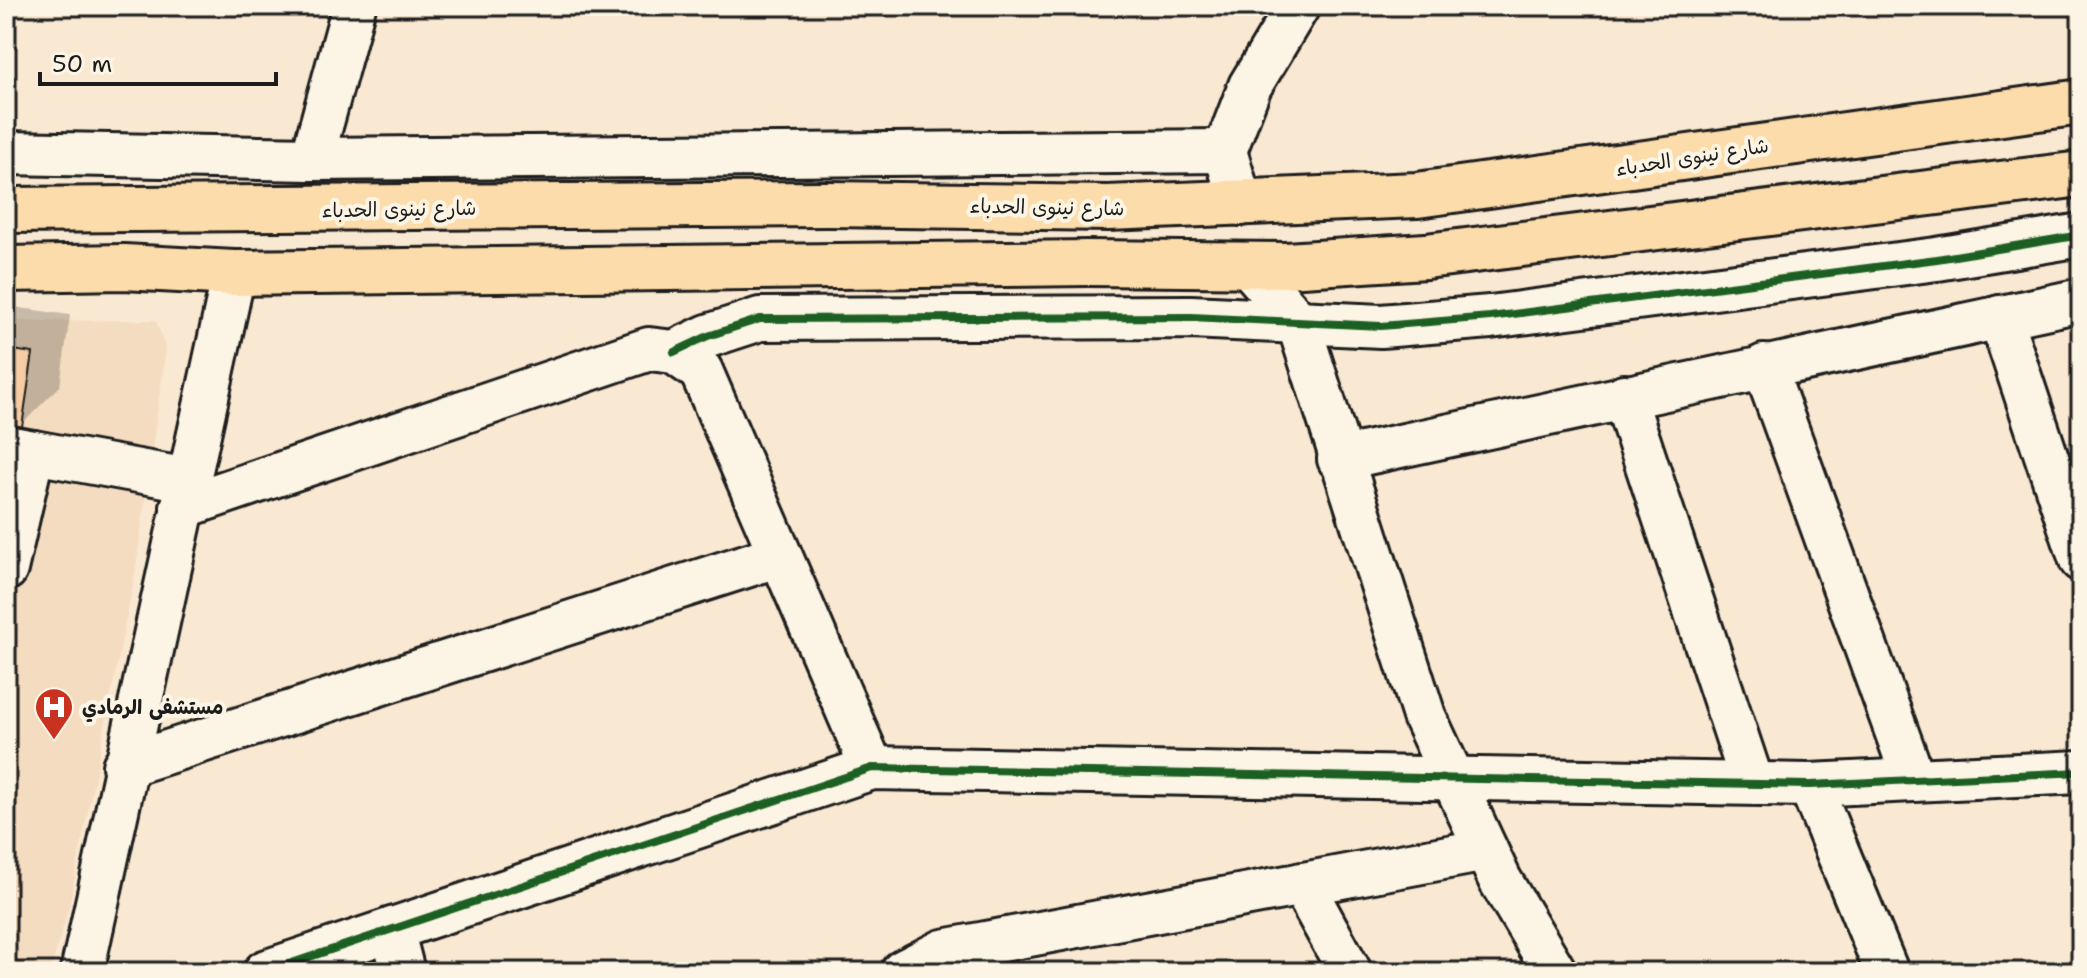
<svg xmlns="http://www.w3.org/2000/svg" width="2087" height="978" font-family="'Shantell Sans','Playpen Sans Arabic',sans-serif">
<rect width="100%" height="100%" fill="#fae9d2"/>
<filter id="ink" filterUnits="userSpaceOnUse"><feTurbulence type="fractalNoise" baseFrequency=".0125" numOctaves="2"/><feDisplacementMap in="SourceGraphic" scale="16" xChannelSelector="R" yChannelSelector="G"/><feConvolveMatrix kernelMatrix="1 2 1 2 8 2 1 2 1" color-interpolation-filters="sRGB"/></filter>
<g filter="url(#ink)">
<path fill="#f4dcc1" d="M156 320 166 349 135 575 69 907 50 972H6V321Z"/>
<path fill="#0003" d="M6 306 70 315 60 386 21 425 6 423Z"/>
<path fill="#f5cca4" stroke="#1c1c1c" stroke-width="2" d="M6 349 33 353 22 427 6 425Z"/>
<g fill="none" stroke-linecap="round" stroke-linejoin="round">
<defs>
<g id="minor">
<path d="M6 153 312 159 1225 151"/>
<path d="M312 159 354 6"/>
<path d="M1241 204 1225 151 1250 86 1298 6"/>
<path d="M1248 265 1298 322 1424 716 1500 880 1555 972"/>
<path d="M2000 317 2081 560"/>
<path d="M674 352 708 336 760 319 1191 317 1381 326 1490 317 1937 259 2081 235"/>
<path d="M1764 366 1914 780"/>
<path d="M1624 396 1752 782"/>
<path d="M6 447 188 480"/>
<path d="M1339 459 2081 300"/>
<path d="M182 507 649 349 674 352 701 371 872 768"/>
<path d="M6 569 33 452"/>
<path d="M124 766 780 555"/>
<path d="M1810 785 1887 972"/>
<path d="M1302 884 1350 972"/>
<path d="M392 929 403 972"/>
<path d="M82 972 234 273"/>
<path d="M265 972 872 768 1810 785 2081 772"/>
<path d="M902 972 943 951 1486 850"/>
</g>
<g id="major">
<path d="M6 210 828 204 1108 208 1417 195 2081 102"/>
<path d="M6 269 124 267 234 273 1088 263 1286 265 1426 256 2081 174"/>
</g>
</defs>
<use href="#minor" stroke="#1c1c1c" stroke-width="48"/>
<use href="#major" stroke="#1c1c1c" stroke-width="50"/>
<use href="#minor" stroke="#fcf5e5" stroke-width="42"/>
<use href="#major" stroke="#fddcac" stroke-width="44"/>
<defs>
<g id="cycleway">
<path d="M674 352 708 336 760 319 1191 317 1381 326 1490 317 1937 259 2081 235"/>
<path d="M265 972 872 768 1810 785 2081 772"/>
</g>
</defs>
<use href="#cycleway" stroke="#fcf5e5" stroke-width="13"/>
<use href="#cycleway" stroke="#1b5e20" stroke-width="8"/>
</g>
</g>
<defs>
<symbol id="hospital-pin" viewBox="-11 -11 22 30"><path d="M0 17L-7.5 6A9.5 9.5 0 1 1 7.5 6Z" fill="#c8321e" stroke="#fcf5e5"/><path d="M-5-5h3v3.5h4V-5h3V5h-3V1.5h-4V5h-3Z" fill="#fff"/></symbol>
</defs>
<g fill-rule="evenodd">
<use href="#hospital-pin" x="32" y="685" width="44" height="60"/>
</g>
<g text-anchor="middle" stroke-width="8" stroke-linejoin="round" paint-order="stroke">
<g font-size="20" fill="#1c1c1c" stroke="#fcf5e5">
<text transform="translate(1692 157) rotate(-9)" y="7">شارع نينوى الحدباء</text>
<text transform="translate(1047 207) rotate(1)" y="7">شارع نينوى الحدباء</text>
<text transform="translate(399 209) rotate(-1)" y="7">شارع نينوى الحدباء</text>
</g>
<g font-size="20" font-weight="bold" fill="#1c1c1c" stroke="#fcf5e5" text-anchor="start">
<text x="82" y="714">مستشفى الرمادي</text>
</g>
</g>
<rect width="2087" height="978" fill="none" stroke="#fcf5e5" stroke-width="32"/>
<rect x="16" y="16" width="2055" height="946" fill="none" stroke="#1c1c1c" stroke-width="3" filter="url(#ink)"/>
<path d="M40 72v12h236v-12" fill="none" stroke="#1c1c1c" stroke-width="4"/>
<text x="52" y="72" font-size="24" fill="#1c1c1c" stroke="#fcf5e5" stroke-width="6" paint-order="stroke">50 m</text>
</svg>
